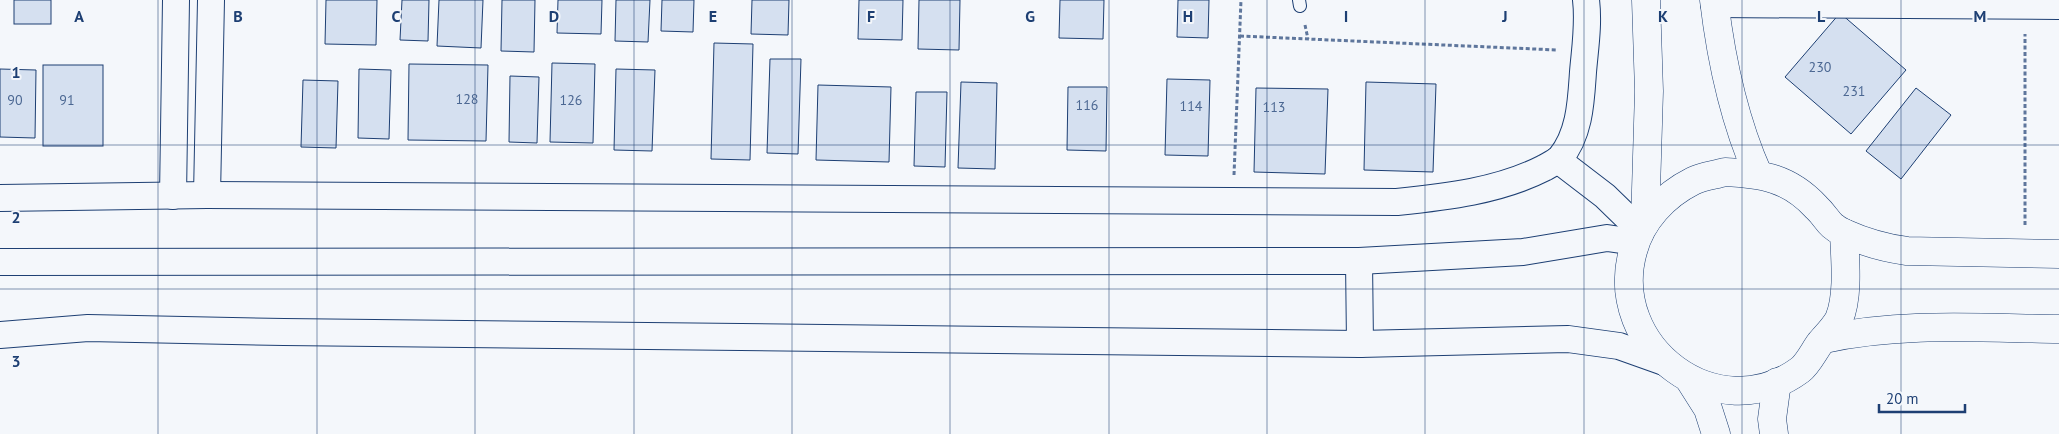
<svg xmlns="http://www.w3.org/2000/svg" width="2059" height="434" font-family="'PT Sans',sans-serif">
<rect width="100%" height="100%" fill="#f4f7fb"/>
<g fill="#d5e0f0" stroke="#1d3f73">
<rect x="14" y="0" width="37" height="24"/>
<path d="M326 0H377L376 45 325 44Z"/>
<path d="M402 0H429L428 41 400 40Z"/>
<path d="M439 0H483L481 48 437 46Z"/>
<path d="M502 0H535L534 52 501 51Z"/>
<path d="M558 0H602L601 34 557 33Z"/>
<path d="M616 0H650L648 42 615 41Z"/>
<path d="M662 0H694L693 32 661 31Z"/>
<path d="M752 0H789L788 35 751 34Z"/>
<path d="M859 0H903L902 40 858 39Z"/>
<path d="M919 0H960L959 50 918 49Z"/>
<path d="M1060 0H1104L1103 39 1059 38Z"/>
<path d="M1178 0H1209L1208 38 1177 37Z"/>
<path d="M1840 13 1906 70 1851 134 1785 77Z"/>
<path d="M714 43 753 44 750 160 711 159Z"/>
<path d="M770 59H801L798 154 767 153Z"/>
<path d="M552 63 595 64 593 143 550 142Z"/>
<path d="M409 64 488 65 486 141 408 140Z"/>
<rect x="43" y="65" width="60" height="81"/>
<path d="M0 69 36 70 35 138 0 137Z"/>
<path d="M359 69 391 70 389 139 358 138Z"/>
<path d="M616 69 655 70 652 151 614 150Z"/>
<path d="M510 76 539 77 537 143 509 142Z"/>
<path d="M1167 79 1210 80 1208 156 1165 155Z"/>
<path d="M303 80 338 81 336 148 301 147Z"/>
<path d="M961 82 997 83 995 169 958 168Z"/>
<path d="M1366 82 1436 84 1433 172 1364 170Z"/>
<path d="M818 85 891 87 889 162 816 160Z"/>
<path d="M1068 87H1107L1106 151 1067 150Z"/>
<path d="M1256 88 1328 89 1325 174 1254 172Z"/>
<path d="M1916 88 1951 115 1901 179 1866 151Z"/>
<path d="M916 92H947L945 167 914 166Z"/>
</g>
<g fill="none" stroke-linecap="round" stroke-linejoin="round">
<defs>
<path id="lane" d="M1299 0 1300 6"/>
<g id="street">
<path d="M1714 4 2059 6"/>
<path d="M1558 160 1605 196 1641 231"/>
<path d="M207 195 211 0"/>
<path d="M173 196 176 0"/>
<path d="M0 198 207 195 1397 202C1446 197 1499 191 1544 168 1549 165 1556 162 1560 158 1580 134 1581 101 1583 72 1585 48 1589 24 1586 0"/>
<path d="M1359 261 1360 344"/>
<path d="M0 262 1359 261 1523 252 1607 238 1635 242"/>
<path d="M0 335 88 328 284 332 1360 344 1568 339 1619 346 1664 362"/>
</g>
<g id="secondary">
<path d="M1714 0C1721 59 1734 120 1758 174"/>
<path d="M1725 172C1763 174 1789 178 1816 207 1828 218 1827 225 1844 233 1845 258 1849 296 1839 319 1835 327 1826 336 1820 343 1814 351 1808 364 1800 370 1717 431 1606 347 1633 251 1641 220 1665 195 1693 181 1702 176 1715 175 1725 172Z"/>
<path d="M1645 223 1649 91 1646 0"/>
<path d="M1844 233C1864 242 1884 248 1907 251L2059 254"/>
<path d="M1824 339C1901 322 1981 328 2059 329"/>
<path d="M1689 379 1708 409 1716 434"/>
<path d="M1774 434 1772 419 1777 382"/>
</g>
</defs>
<use href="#lane" stroke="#1d3f73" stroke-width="14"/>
<use href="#street" stroke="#1d3f73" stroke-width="28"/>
<use href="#secondary" stroke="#1d3f73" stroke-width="29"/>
<g stroke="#5e769c" stroke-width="3" stroke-dasharray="4 2.5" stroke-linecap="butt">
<path d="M1305 25 1308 39"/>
<path d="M1240 36 1557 50"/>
<path d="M1234 175 1241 0"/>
<path d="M2025 225V34"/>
</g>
<use href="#lane" stroke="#f4f7fb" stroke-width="12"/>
<use href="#street" stroke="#f4f7fb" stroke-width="26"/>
<use href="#secondary" stroke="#f4f7fb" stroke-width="28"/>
</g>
<path fill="none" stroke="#1d3f73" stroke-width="1" stroke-opacity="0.55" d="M158 0V434M317 0V434M475 0V434M634 0V434M792 0V434M950 0V434M1109 0V434M1267 0V434M1425 0V434M1584 0V434M1742 0V434M1901 0V434M0 145H2059M0 289H2059"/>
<g text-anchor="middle" stroke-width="4" stroke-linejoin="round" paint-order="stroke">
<g font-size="14" fill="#4b6792">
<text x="1820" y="72">230</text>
<text x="1854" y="96">231</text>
<text x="467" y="104">128</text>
<text x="15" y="105">90</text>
<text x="67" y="105">91</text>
<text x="571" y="105">126</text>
<text x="1087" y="110">116</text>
<text x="1191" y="111">114</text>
<text x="1274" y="112">113</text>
</g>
</g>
<g font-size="16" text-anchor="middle" font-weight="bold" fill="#1d3f73" stroke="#f4f7fb" stroke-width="4" stroke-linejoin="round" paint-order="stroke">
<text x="79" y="22">A</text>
<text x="238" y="22">B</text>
<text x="396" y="22">C</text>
<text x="554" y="22">D</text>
<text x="713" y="22">E</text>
<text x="871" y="22">F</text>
<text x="1030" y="22">G</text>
<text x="1188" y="22">H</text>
<text x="1346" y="22">I</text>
<text x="1505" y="22">J</text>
<text x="1663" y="22">K</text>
<text x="1821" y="22">L</text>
<text x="1980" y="22">M</text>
<text x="16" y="78">1</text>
<text x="16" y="223">2</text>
<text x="16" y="367">3</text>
</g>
<path d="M1879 404v8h86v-8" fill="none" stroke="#1d3f73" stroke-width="2.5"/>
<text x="1886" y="404" font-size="15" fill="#1d3f73" stroke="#f4f7fb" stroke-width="4" paint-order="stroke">20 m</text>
</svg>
